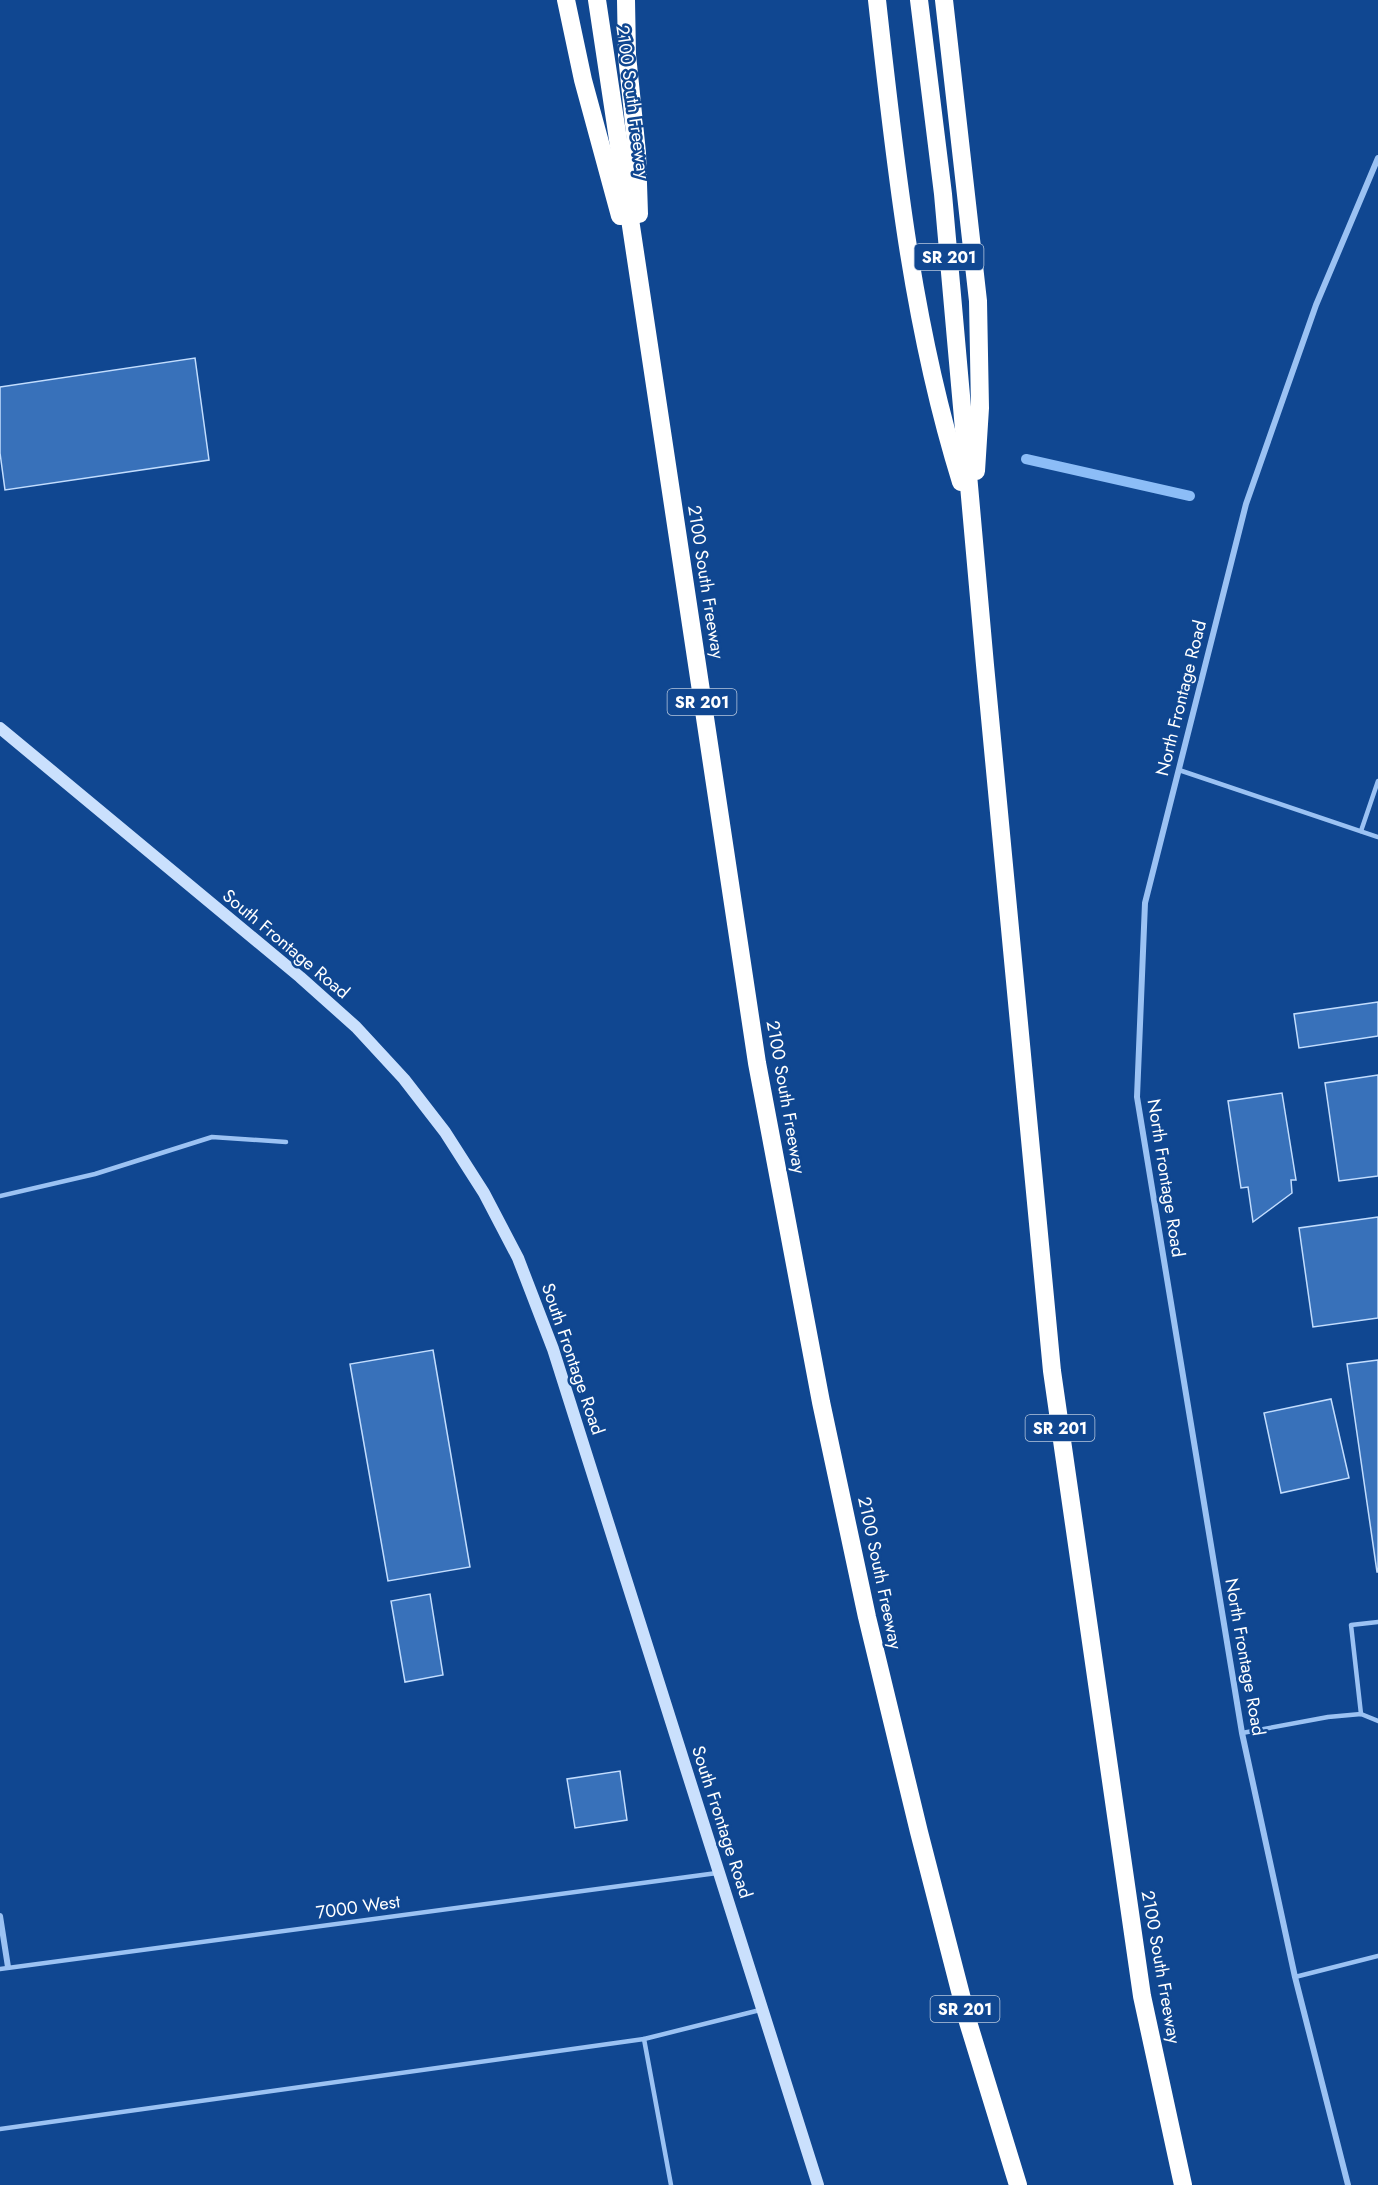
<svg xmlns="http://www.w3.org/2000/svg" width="1378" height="2185" font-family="Jost,sans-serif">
<rect width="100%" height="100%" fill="#104791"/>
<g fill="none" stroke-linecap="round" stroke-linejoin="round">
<path stroke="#8cbdf7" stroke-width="10" d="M1026 459 1190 496"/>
</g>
<g fill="#3871ba" stroke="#c2ddfe" stroke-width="1.5">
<path d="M195 358 209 460 5 490 0 453V387Z"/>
<path d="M1378 1002V1036L1299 1048 1294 1014Z"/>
<path d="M1378 1075V1176L1339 1181 1325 1083Z"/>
<path d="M1282 1093 1296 1180H1291L1292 1193 1253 1222 1248 1187 1241 1188 1228 1101Z"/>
<path d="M1378 1217V1318L1313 1327 1299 1228Z"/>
<path d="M433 1350 470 1567 388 1581 350 1364Z"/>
<path d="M1378 1360V1572H1377L1347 1364Z"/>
<path d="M1331 1399 1349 1478 1281 1493 1264 1413Z"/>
<path d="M430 1594 443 1675 405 1682 391 1601Z"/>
<path d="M620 1771 627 1820 575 1828 567 1779Z"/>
</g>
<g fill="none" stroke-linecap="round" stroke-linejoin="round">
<g stroke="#9bc2f3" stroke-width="4.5">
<path d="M1179 770 1378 837"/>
<path d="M1361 831 1378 781"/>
<path d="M0 1196 95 1174 212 1137 286 1142"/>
<path d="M1361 1714 1351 1625 1378 1622"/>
<path d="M1242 1733 1328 1717 1361 1714 1378 1721"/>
<path d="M0 1969 717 1873"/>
<path d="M1295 1977 1378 1956"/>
<path d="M0 2129 644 2039"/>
<path d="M671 2185 644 2039 760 2010"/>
</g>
<g stroke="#9bc2f3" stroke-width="6">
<path d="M0 1916 8 1967"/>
<path d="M1348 2185 1295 1977 1242 1733 1137 1097 1145 903 1246 504 1316 305 1378 158"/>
</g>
<path stroke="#cae0fd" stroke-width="12" d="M0 728 300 977 356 1027 404 1079 445 1132 484 1193 518 1258 553 1349 818 2185"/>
<g stroke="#fff" stroke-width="18">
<path d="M566 0 583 80 620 216"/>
<path d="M597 0 757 1063 821 1402 867 1617 919 1832 968 2022 1018 2185"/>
<path d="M626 0 627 55 637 153 639 214"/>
<path d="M877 0C895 162 912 325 961 482"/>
<path d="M919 0 943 194 985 665 1052 1371 1142 1996 1183 2185"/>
<path d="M944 0 978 301 980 408 976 471"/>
</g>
</g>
<g text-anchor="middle" stroke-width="5" stroke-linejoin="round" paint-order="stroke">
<g fill="#104791" stroke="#b7c8de" stroke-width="1.5">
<rect x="914.5" y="244" width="69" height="26" rx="4.5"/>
<rect x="667.5" y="689" width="69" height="26" rx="4.5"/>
<rect x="1025.5" y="1415" width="69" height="26" rx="4.5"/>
<rect x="930.5" y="1996" width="69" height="26" rx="4.5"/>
</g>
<g font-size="16" font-weight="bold" fill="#fff">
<text x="949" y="263">SR 201</text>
<text x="702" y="708">SR 201</text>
<text x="1060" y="1434">SR 201</text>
<text x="965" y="2015">SR 201</text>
</g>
<g font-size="18" fill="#fff" stroke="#104791">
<text transform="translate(633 102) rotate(82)" y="6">2100 South Freeway</text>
<text transform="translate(706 582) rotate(81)" y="6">2100 South Freeway</text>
<text transform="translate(1181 698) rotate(-76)" y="6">North Frontage Road</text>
<text transform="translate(286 944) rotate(40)" y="6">South Frontage Road</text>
<text transform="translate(786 1097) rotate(80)" y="6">2100 South Freeway</text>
<text transform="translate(1166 1178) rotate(81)" y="6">North Frontage Road</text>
<text transform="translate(573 1359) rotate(71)" y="6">South Frontage Road</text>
<text transform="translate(880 1573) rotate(78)" y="6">2100 South Freeway</text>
<text transform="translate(1245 1657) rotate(80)" y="6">North Frontage Road</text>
<text transform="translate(722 1822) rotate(72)" y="6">South Frontage Road</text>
<text transform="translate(358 1907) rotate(-8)" y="6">7000 West</text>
<text transform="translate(1161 1967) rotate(80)" y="6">2100 South Freeway</text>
</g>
</g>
</svg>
